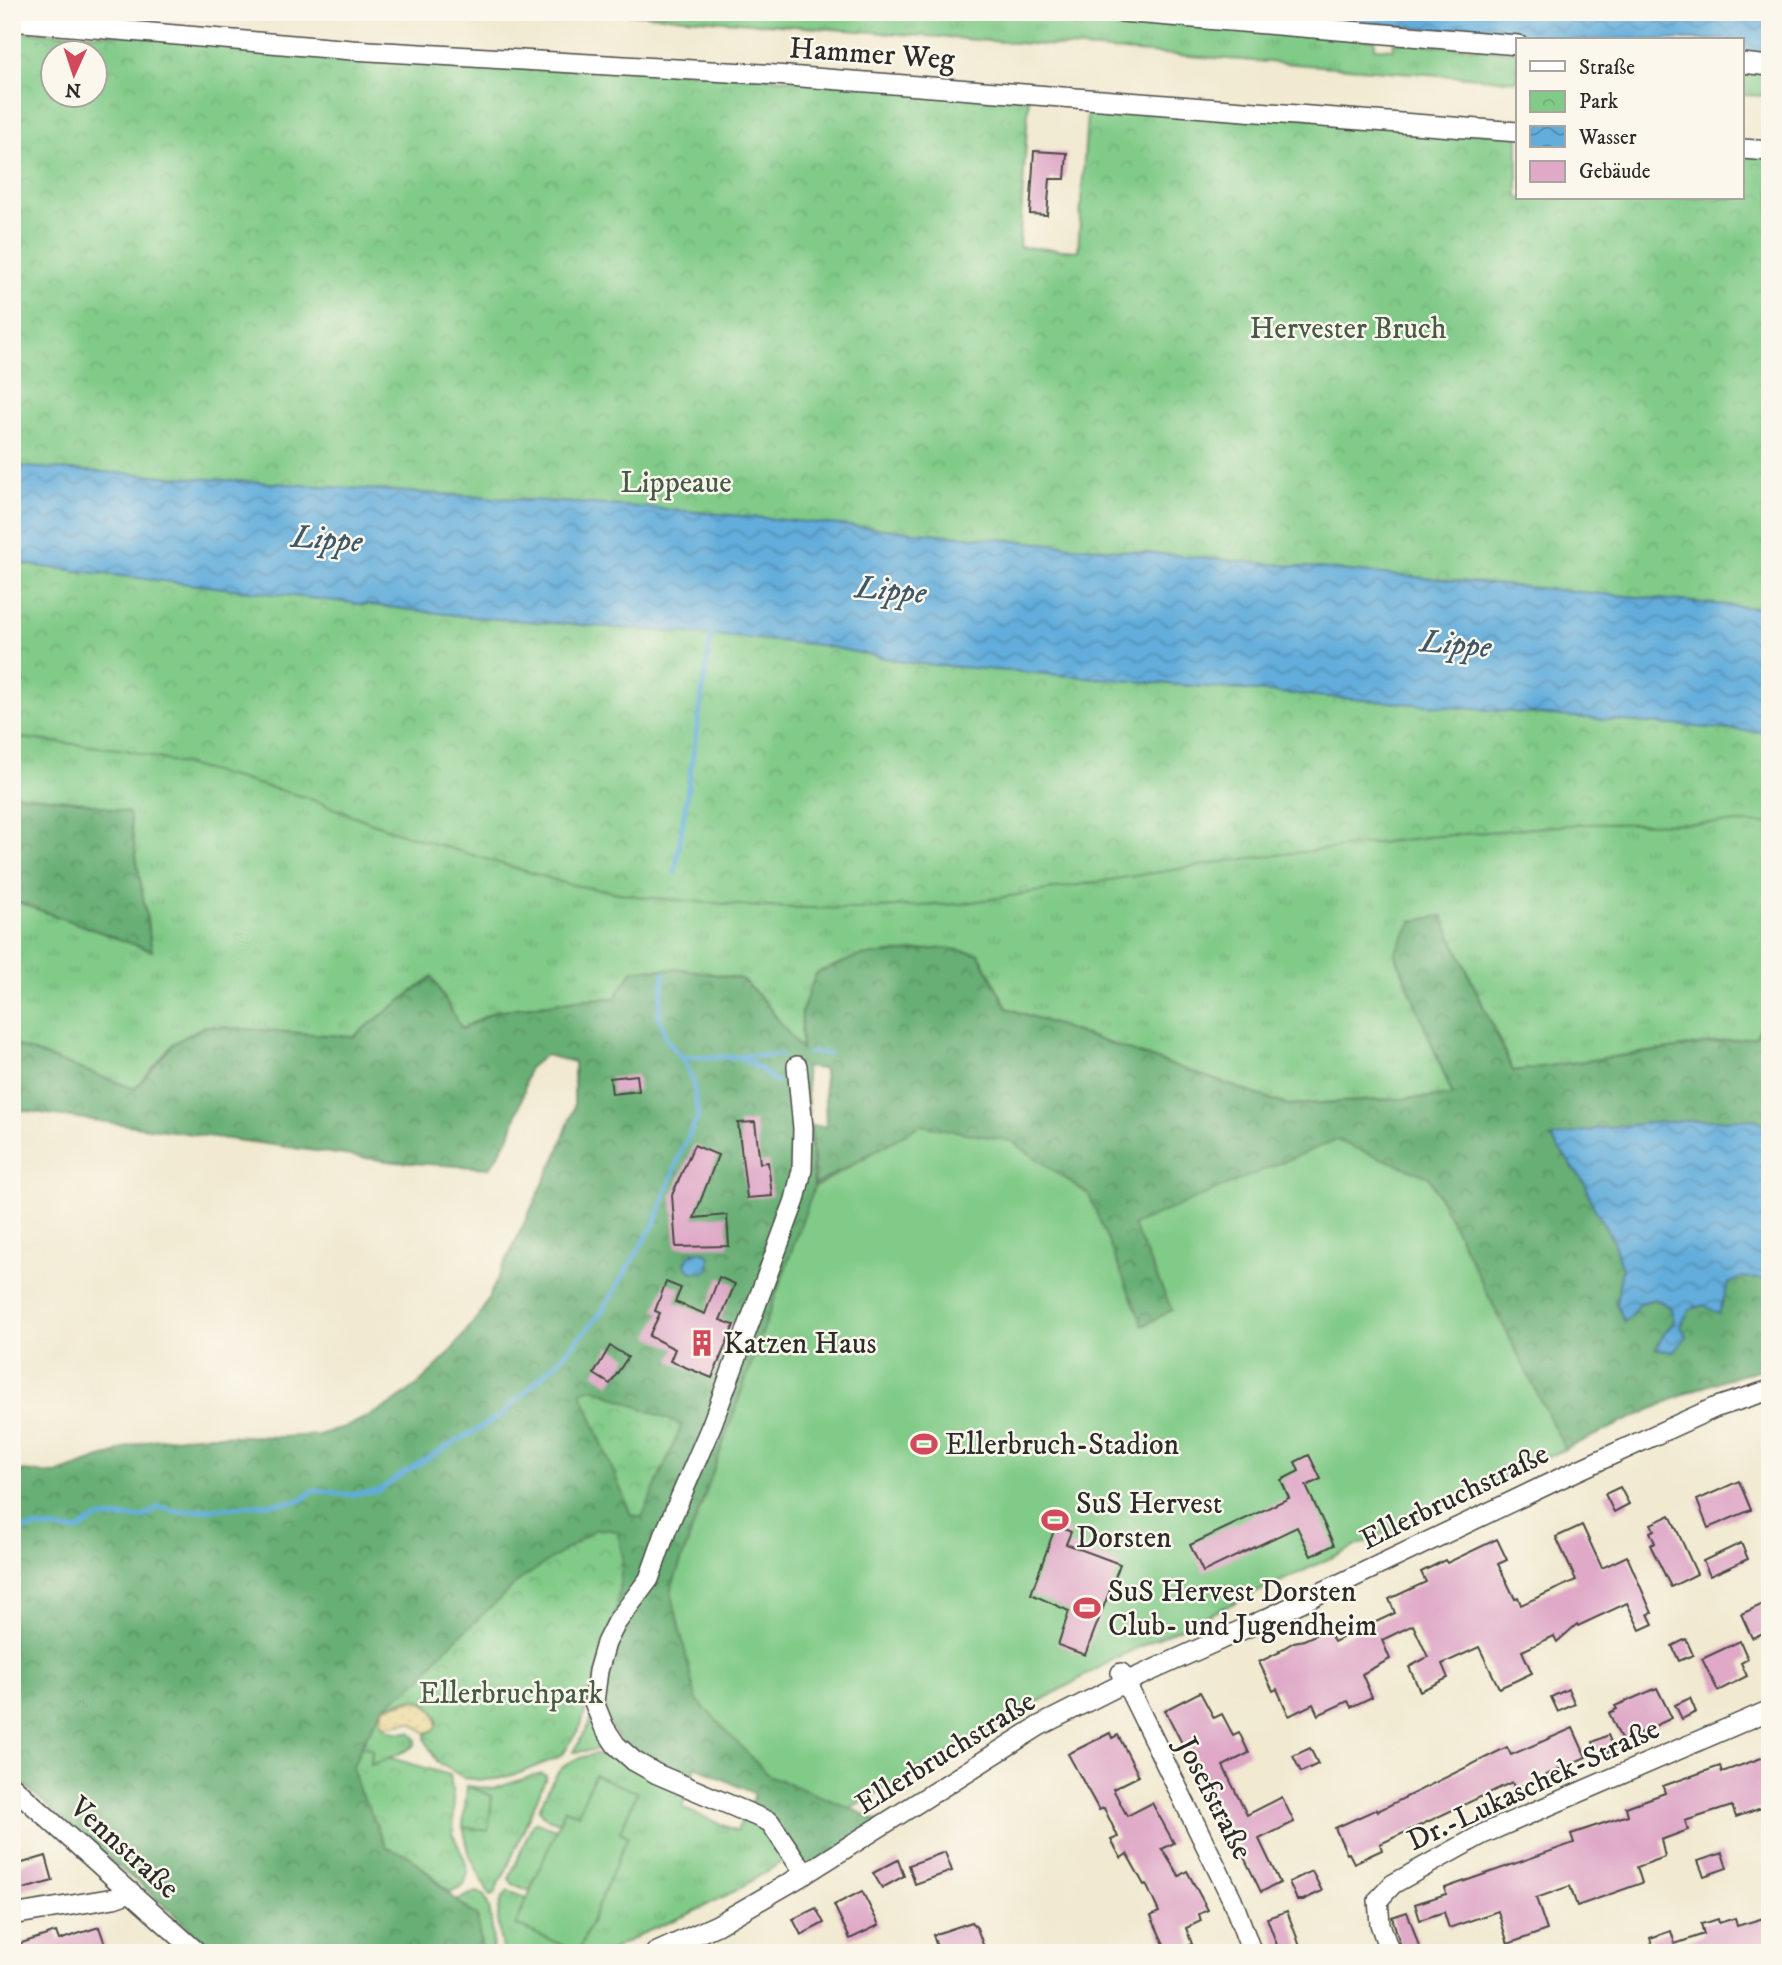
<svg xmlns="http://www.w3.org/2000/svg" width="1782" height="1965" font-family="'IM FELL DW Pica',serif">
<defs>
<pattern id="grass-tufts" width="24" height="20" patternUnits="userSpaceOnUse" patternTransform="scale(1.75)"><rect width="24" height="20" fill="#81cb88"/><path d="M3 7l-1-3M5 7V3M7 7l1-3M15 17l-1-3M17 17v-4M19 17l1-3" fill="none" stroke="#70ae76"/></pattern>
<pattern id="forest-crowns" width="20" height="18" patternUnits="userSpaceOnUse" patternTransform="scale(1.75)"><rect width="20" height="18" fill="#68af74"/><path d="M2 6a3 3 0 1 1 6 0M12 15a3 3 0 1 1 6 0" fill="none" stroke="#568f5f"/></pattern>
<pattern id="sand-dots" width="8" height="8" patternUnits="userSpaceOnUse" patternTransform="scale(1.75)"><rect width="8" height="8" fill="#eeda9e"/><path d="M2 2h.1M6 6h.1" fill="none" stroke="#cb8" stroke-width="1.8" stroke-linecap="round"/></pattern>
<pattern id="park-crowns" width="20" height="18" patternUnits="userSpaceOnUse" patternTransform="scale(1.75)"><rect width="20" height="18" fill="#81cb88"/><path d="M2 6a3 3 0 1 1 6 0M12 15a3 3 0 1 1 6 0" fill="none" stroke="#70ae76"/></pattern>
<pattern id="water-waves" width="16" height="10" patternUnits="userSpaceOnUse" patternTransform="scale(1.75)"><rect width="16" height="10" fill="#62addb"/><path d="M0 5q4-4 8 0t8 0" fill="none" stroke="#518db2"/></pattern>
</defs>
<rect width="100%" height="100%" fill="#fbf7ec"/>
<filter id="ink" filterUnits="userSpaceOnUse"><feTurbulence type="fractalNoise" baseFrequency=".0143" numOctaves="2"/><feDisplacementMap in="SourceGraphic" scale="14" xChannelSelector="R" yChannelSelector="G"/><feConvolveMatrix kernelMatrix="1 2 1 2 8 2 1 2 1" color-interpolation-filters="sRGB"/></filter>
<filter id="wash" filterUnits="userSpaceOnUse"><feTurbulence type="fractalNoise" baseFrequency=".00686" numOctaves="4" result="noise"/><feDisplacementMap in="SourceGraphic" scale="28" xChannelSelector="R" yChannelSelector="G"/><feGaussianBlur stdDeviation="1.57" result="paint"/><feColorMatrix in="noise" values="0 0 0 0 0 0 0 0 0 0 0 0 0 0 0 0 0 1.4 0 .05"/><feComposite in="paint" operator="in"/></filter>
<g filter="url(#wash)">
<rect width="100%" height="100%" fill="#f1e9d0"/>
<g fill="url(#grass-tufts)" stroke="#567b5a" stroke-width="2">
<path d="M606 12H1049L1063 13 1062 21 1083 23V15L1375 40V48L1393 49 1394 41 1518 52V81Z"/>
<path d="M1742 71 1770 73V96L1742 95Z"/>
<path d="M12 562 1770 733V1006L1755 1037 1513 1071 1442 916 1395 953 1453 1096 1287 1105 1007 1008 979 954 946 949 910 952 810 994 802 1011 801 1051 764 1001 741 979 683 969 615 998 585 999 496 1011 461 1029 432 977 353 1037 204 1026 174 1043 135 1089 12 1044V900L152 950 83 802 12 794Z"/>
<path d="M384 1707C377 1729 390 1734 410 1732L416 1740 415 1745 407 1750 371 1766 372 1749 361 1746Z"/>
<path d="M594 1714 617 1753 601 1749 574 1752Z"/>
<path d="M595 1754 604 1755 688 1792 682 1808 737 1831 744 1815 762 1824 788 1858 735 1891 689 1914 639 1935 606 1953H503C499 1934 492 1906 508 1891L527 1898 516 1924 628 1836 566 1809 560 1822C552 1819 541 1818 539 1809 555 1776 556 1762 595 1754Z"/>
<path d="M541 1773 546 1776 545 1780 504 1875 499 1882 495 1894 490 1896 470 1856 463 1827 488 1830 492 1796 467 1786 493 1789Z"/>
<path d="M536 1822 557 1829 530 1891 513 1884 509 1879 533 1823Z"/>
<path d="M477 1892 484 1895C493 1912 492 1934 493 1953H482V1948L457 1901 468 1895Z"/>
</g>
<g fill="url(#forest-crowns)" stroke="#4a6d50" stroke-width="2">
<path d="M12 794 83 802 129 813 152 951 12 900Z"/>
<path d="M1442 916 1513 1071 1755 1037 1770 1006V1133L1769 1127 1552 1138 1586 1185 1591 1202 1613 1241 1622 1269 1616 1304 1625 1321 1640 1303 1655 1299 1670 1306 1674 1322 1663 1335 1656 1349 1673 1352 1680 1326 1690 1309 1703 1305 1728 1285 1741 1277 1770 1280V1366L1696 1389 1565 1449 1429 1177 1142 1326 1089 1196 920 1126 815 1185 811 1126H826L824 1069 805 1067 814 1188 671 1590 768 1775 850 1808 885 1824 805 1874 748 1812 755 1794 696 1766 688 1785 634 1761 594 1702 440 1654 422 1678 384 1707 361 1746 353 1767 358 1789 400 1851 408 1855 457 1901 477 1916 482 1953H216L144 1887 118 1867 12 1775V1470L56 1474 115 1453 127 1447 151 1440 206 1435 280 1437 318 1435 348 1426 389 1406 421 1382 447 1356 482 1311 557 1155 574 1107V1062L545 1055 528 1069 523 1095 510 1135 490 1168 395 1162 12 1109V1044L135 1089 174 1043 205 1026 353 1037 432 977 462 1029 496 1011 585 999 615 998 633 970 683 969 742 979 764 1001 801 1050 802 1011 816 973 859 956 946 948 979 954 1007 1008 1287 1105 1453 1096 1395 953 1412 921Z"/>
</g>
<path fill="url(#sand-dots)" stroke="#8c8264" stroke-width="2" d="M416 1700C430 1704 438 1713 437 1728L434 1732 426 1733 411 1722 384 1726 382 1720 384 1707Z"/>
<g fill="url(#park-crowns)" stroke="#567b5a" stroke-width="2" fill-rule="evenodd">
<path d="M12 32 173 36 1029 96 1019 247 1078 251 1088 100 1518 134V198H1742V153L1770 155V823L1580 824 1428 837 1235 860 960 904 858 909 761 907 642 897 568 884 396 832 305 797 213 772 126 750 12 737ZM52 52H94V94H52Z"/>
<path d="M593 1388 682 1425 642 1517 631 1515 581 1392Z"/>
<path d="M606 1529 618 1532 623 1558 617 1606 581 1725 565 1751 557 1758 517 1774 497 1779 481 1780 465 1778 437 1762 425 1739 426 1733C449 1729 434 1703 418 1700 407 1698 395 1704 384 1707L422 1678 440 1654 520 1580 595 1530Z"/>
<path d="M361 1746 372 1749 371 1765 391 1758 450 1775 454 1806 453 1835 465 1860 468 1873 464 1885 450 1892 408 1855 386 1848 369 1808 358 1789 353 1767Z"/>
<path d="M467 1786 492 1796 488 1831 463 1827Z"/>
</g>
<g fill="#81cb88" stroke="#567b5a" stroke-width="2">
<path d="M920 1125 1011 1141 1089 1195 1143 1326 1172 1310 1133 1225 1335 1140 1429 1177 1565 1449 1120 1656 850 1808 768 1775 696 1699 671 1590 814 1188Z"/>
<path d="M594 1775 637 1792 620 1832 628 1836 578 1952 516 1925 565 1809 578 1814Z"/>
</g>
<g fill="url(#water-waves)" stroke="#466c83" stroke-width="2">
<path d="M1226 12H1770V58L1742 56V40H1555Z"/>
<path d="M12 466 653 508 1770 609V733L910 663 820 645 711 635 472 617 35 566 12 562Z"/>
<path d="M1756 1119 1769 1127 1770 1133V1280L1741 1277 1728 1285 1719 1314 1704 1305 1690 1309 1680 1326 1687 1337 1673 1352 1656 1349 1663 1335 1674 1322 1670 1307 1655 1299 1640 1303 1625 1322 1616 1304 1622 1269 1613 1241 1591 1202 1586 1185 1551 1138C1617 1121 1688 1121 1756 1119Z"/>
<path d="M699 1251 706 1253 710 1257 709 1269 704 1272H691L685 1265C687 1256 690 1254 699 1251Z"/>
</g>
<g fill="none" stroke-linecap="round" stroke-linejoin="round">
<g stroke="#62addb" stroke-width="5">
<path d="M675 873 711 635"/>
<path d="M809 1053H828"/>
<path d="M742 1056 781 1055"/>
<path d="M681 1057H740L760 1069 776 1082"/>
<path d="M12 1531 37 1527 77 1531 97 1518 144 1517 159 1507 180 1512 300 1501 313 1491H325L348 1495 378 1491 405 1472 503 1414 566 1353 601 1313 656 1221 681 1152 698 1116 693 1083 686 1063 666 1039 659 1013 664 974"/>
</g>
</g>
<g id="blocks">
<g fill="#dfa9c7">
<path d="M1034 151 1067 153 1065 179H1050L1047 215 1030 214Z"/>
<path d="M637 1075 639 1091 612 1094 610 1078Z"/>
<path d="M755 1122 760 1163 768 1162 772 1196 747 1198 738 1123Z"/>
<path d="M694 1145 718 1155 694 1218 727 1215 729 1246 676 1247 672 1195Z"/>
<path d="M719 1277 735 1284 720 1320 734 1325 712 1378 670 1361 675 1349 649 1336 660 1313 655 1311 666 1282 681 1288 675 1302 705 1314Z"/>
<path d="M610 1346 628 1357 610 1384 594 1374Z"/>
<path d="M1309 1455 1321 1479 1306 1486 1334 1545 1311 1556 1297 1527 1203 1572 1190 1545 1289 1498 1281 1480 1299 1471 1295 1462Z"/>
<path d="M1739 1481 1751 1510 1708 1528 1697 1500Z"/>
<path d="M1620 1487 1629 1504 1614 1512 1605 1494Z"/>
<path d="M1670 1515 1697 1574 1671 1587 1650 1545 1655 1543 1650 1532 1654 1530 1651 1524Z"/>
<path d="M1056 1525 1071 1532 1066 1544 1120 1564 1085 1655 1058 1645 1069 1611 1031 1594Z"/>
<path d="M1582 1525 1602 1568 1627 1556 1652 1613 1648 1614 1653 1624 1640 1630 1627 1603 1578 1626 1577 1624 1557 1642 1554 1636 1522 1651 1532 1673 1515 1681 1499 1688 1479 1647 1442 1664 1448 1678 1420 1691 1409 1667 1428 1657 1413 1625 1382 1640 1390 1659 1362 1674 1372 1697 1351 1707 1348 1701 1318 1715 1313 1704 1289 1716 1277 1689 1273 1691 1259 1662 1280 1652 1279 1651 1294 1642 1304 1640 1328 1629 1334 1642 1395 1613 1389 1599 1426 1582 1421 1572 1445 1560 1447 1563 1497 1539 1507 1560 1498 1564 1515 1599 1518 1597 1521 1605 1576 1580 1556 1537Z"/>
<path d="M1741 1543 1748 1559 1710 1576 1703 1561Z"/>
<path d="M1770 1601V1630L1752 1638 1741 1614Z"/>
<path d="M1686 1639 1693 1655 1679 1661 1672 1646Z"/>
<path d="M1740 1641 1748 1659 1741 1663 1747 1676 1718 1691 1702 1659Z"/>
<path d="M1657 1688 1672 1718 1622 1741 1609 1713 1617 1709 1615 1706Z"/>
<path d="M1568 1689 1575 1704 1558 1712 1551 1697Z"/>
<path d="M1200 1692 1214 1718 1222 1714 1233 1735 1239 1732 1249 1753 1223 1766 1247 1815 1282 1797 1294 1822 1259 1839 1280 1883 1261 1892 1193 1753 1188 1755 1165 1710Z"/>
<path d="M1690 1698 1696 1712 1682 1719 1675 1705Z"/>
<path d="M1573 1728 1586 1757 1515 1789 1512 1782 1380 1844 1382 1850 1354 1863 1349 1853 1347 1854 1335 1828 1377 1809 1378 1811 1507 1747 1511 1755Z"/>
<path d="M1110 1733 1112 1738 1118 1735 1139 1776 1113 1789 1127 1816 1152 1803 1174 1843 1162 1849 1179 1876 1187 1871 1208 1910 1199 1914 1201 1921 1186 1928 1192 1944 1172 1953H1168L1151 1916 1159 1912 1146 1884 1144 1885 1127 1854 1121 1858 1111 1840 1118 1837 1104 1808 1099 1810 1068 1754Z"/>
<path d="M1608 1735 1614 1749 1599 1756 1593 1742Z"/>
<path d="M1310 1748 1318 1764 1301 1772 1293 1756Z"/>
<path d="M1770 1755V1805L1736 1817 1732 1806 1685 1821 1688 1830 1661 1840 1665 1857 1637 1867 1642 1883 1577 1906 1570 1886 1536 1898 1547 1930 1508 1944 1498 1911 1449 1928 1444 1912 1420 1920 1415 1904 1446 1894 1445 1888 1574 1843 1571 1834 1628 1815 1626 1807 1665 1793 1663 1786 1720 1766 1722 1772Z"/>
<path d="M945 1852 952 1871 915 1884 909 1865Z"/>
<path d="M1722 1853 1727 1868 1704 1876 1698 1861Z"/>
<path d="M46 1856 53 1881 12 1892V1866Z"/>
<path d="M898 1860 904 1876 882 1888 873 1873Z"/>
<path d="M1312 1871 1322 1891 1303 1900H1297L1289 1882Z"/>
<path d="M862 1891 879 1925 850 1939 834 1905Z"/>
<path d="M816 1908 824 1923 801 1935 793 1919Z"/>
<path d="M1287 1911 1296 1935 1302 1953H1280L1267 1918Z"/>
<path d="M1407 1912 1412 1925 1421 1953H1403L1392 1917Z"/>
<path d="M1770 1916V1953H1655L1650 1938 1671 1931 1675 1944 1704 1934 1701 1924 1709 1922 1718 1919 1719 1923 1735 1918 1737 1926Z"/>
<path d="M972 1922 977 1928 986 1953H939L933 1935Z"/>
<path d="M99 1927 108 1953H12V1946L56 1932 59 1940Z"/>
</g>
</g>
</g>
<g filter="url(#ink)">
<use href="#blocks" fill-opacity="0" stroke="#494844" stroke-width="2"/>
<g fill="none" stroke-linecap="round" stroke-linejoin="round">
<defs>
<g id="minor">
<path d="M1122 12 1518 45"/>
<path d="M12 21 352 50 762 74 1518 132"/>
<path d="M1742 63 1770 66"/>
<path d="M1742 149 1770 151"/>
<path d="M797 1066 803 1128 802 1170 795 1200 712 1424 666 1531 649 1579 616 1623 606 1643 598 1671 594 1702 604 1727 616 1745 634 1761 657 1774 770 1822 805 1874"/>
<path d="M1121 1673 1232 1899 1252 1953"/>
<path d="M12 1786 198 1953"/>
<path d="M12 1915 114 1898 131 1892"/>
<path d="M655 1953 717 1925 805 1874 1039 1726 1126 1682 1266 1619 1561 1478 1714 1408 1770 1390"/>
<path d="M1390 1953 1380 1924 1378 1900 1393 1884 1483 1834 1770 1710"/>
</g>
</defs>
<use href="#minor" stroke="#494844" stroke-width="22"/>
<use href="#minor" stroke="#fff" stroke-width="19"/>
</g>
</g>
<defs>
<symbol id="building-bare" viewBox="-9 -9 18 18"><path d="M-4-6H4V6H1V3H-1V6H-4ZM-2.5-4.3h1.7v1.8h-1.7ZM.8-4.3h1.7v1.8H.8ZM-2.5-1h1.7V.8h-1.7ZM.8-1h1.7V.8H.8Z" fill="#d1495b" stroke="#fbf7ec" stroke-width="2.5" paint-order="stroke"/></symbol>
<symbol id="stadium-bare" viewBox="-9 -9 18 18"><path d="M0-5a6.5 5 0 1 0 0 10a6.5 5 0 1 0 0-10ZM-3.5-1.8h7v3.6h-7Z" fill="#d1495b" stroke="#fbf7ec" stroke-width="2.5" paint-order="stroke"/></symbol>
</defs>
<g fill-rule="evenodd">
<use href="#building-bare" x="683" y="1324" width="38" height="38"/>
<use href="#stadium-bare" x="905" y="1425" width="38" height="38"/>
<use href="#stadium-bare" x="1036" y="1501" width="38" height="38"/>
<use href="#stadium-bare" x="1068" y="1589" width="38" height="38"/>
</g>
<g text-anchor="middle" stroke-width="5" stroke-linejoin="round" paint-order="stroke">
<g font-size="30" fill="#2b2b2b" stroke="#fbf7ec">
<text transform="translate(872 53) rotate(4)" y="10">Hammer Weg</text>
<text transform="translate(1454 1496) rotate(-26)" y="10">Ellerbruchstraße</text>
<text transform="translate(945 1752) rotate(-32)" y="10">Ellerbruchstraße</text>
<text transform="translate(1533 1784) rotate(-25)" y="10">Dr.-Lukaschek-Straße</text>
<text transform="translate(1215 1798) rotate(63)" y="10">Josefstraße</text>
<text transform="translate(125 1847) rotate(42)" y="10">Vennstraße</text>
</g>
<g font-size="30" fill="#455b47" stroke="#fbf7ec">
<text x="1348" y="338">Hervester Bruch</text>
<text x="676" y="492">Lippeaue</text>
<text x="511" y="1703">Ellerbruchpark</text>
</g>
<g font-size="30" fill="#2b2b2b" stroke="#fbf7ec" text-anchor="start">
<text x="723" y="1353">Katzen Haus</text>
<text x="945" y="1454">Ellerbruch-Stadion</text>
<text x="1076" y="1513">SuS Hervest<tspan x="1076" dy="34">Dorsten</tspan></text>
<text x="1108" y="1601">SuS Hervest Dorsten<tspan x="1108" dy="34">Club- und Jugendheim</tspan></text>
</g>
<g font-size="32" font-style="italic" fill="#3e5869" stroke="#fbf7ec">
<text transform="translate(327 538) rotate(4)" y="11">Lippe</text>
<text transform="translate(891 589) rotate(5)" y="11">Lippe</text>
<text transform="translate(1456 643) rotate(5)" y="11">Lippe</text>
</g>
</g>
<rect width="1782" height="1965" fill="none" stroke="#fbf7ec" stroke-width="42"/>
<rect x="1516" y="38" width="228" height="161" fill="#fbf7ec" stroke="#a8a59f" stroke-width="2"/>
<rect x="1530" y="61" width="35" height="10" fill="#ffffff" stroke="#a8a59f" stroke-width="2"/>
<text x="1579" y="74" font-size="21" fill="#2b2b2b">Straße</text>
<rect x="1530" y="91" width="35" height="21" fill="url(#park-crowns)" stroke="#a8a59f" stroke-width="2"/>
<text x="1579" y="108" font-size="21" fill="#2b2b2b">Park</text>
<rect x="1530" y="126" width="35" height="21" fill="url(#water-waves)" stroke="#a8a59f" stroke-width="2"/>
<text x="1579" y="144" font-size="21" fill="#2b2b2b">Wasser</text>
<rect x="1530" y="161" width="35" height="21" fill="#dfa9c7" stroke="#a8a59f" stroke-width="2"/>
<text x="1579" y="178" font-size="21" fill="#2b2b2b">Gebäude</text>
<g transform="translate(74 74) rotate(183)"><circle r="33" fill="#fbf7ec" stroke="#a8a59f" stroke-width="2"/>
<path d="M0-5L12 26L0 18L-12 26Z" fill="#d1495b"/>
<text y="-10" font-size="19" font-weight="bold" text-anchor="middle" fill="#2b2b2b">N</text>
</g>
</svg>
